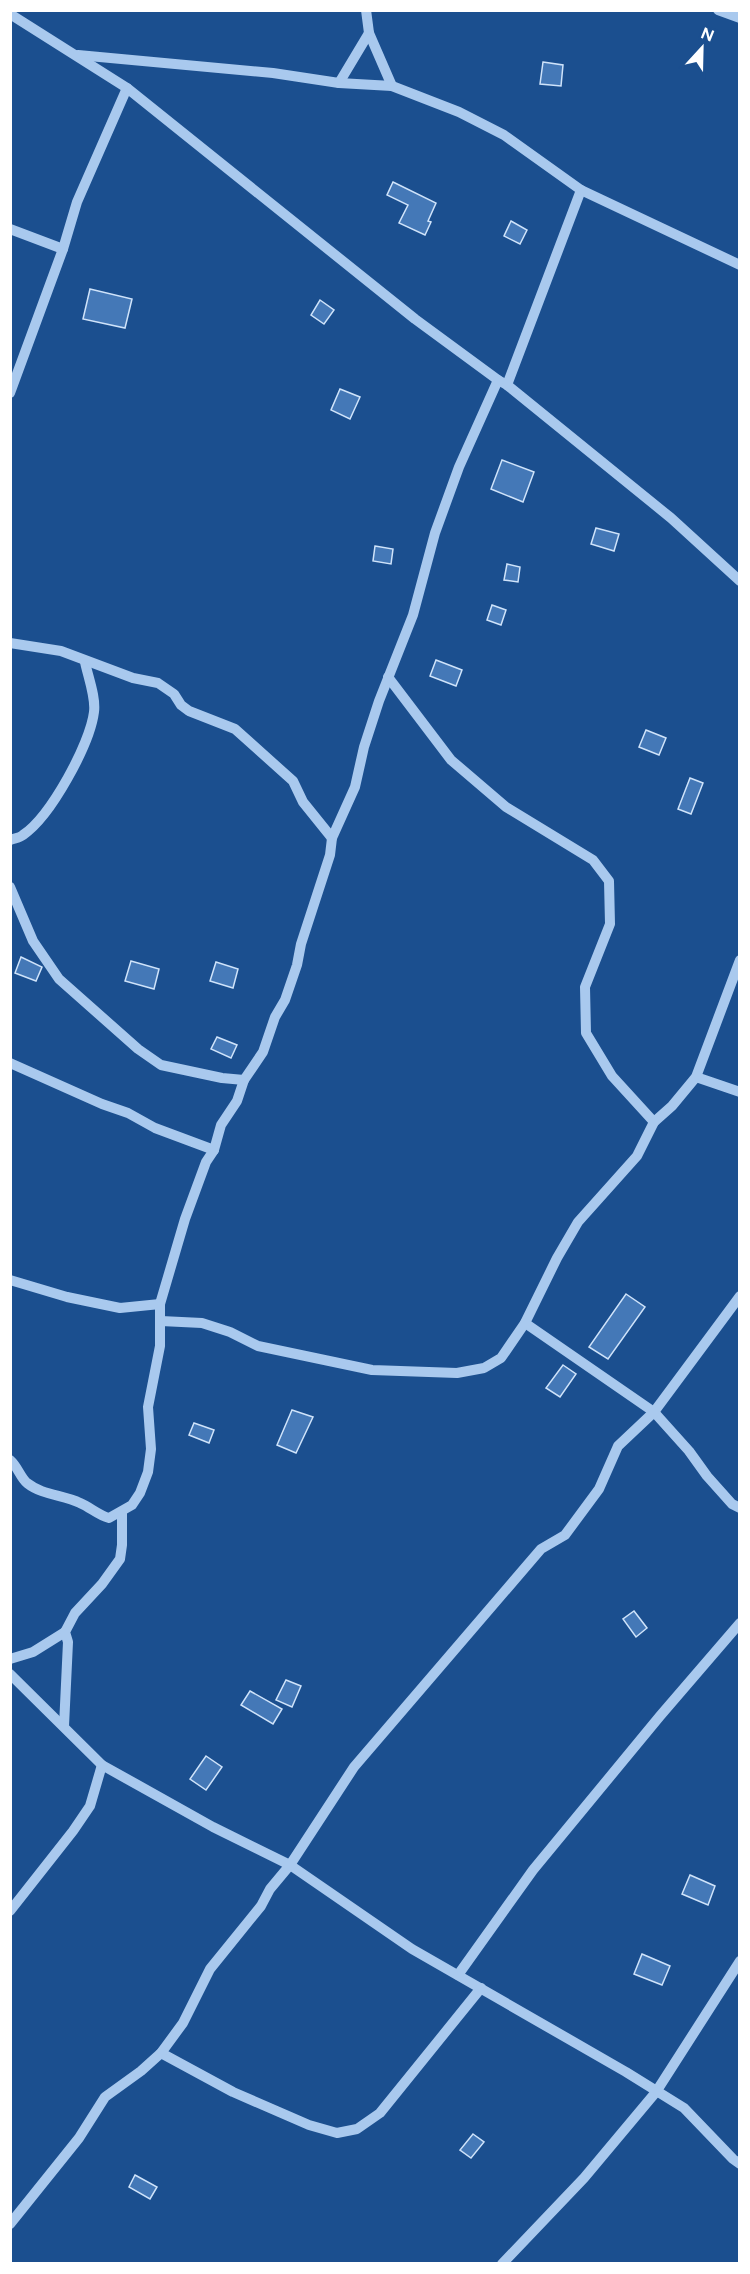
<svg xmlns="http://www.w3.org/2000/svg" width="750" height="2274" font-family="Figtree,sans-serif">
<rect width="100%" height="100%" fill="#1b4f8f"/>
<g fill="#4478b7" stroke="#cfe3fa" stroke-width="1.5">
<path d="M543 62 563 65 561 86 540 84Z"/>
<path d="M393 182 436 203 428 221 431 222 425 235 399 223 408 205 387 195Z"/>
<path d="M511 221 527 230 520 244 504 236Z"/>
<path d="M90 289 132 299 125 328 83 319Z"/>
<path d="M320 300 334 310 324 324 311 315Z"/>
<path d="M340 389 360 397 350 419 331 410Z"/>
<path d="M502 460 534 472 523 502 491 489Z"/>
<path d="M596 528 619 534 614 551 591 544Z"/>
<path d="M375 546 393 549 391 564 373 561Z"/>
<path d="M507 564 520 567 518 582 504 580Z"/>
<path d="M492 605 506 610 501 625 487 620Z"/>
<path d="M436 660 462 670 456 686 430 676Z"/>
<path d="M646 730 666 738 659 755 639 747Z"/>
<path d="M690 778 703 783 691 814 678 809Z"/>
<path d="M21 957 42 967 36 981 15 973Z"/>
<path d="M131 961 159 969 154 989 125 981Z"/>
<path d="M216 962 238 969 233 988 210 981Z"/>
<path d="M217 1037 237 1045 231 1058 211 1049Z"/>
<path d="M626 1294 645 1307 608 1359 589 1347Z"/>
<path d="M563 1365 576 1374 560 1397 546 1388Z"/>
<path d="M292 1410 313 1417 296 1453 277 1445Z"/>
<path d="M194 1423 214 1430 209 1443 189 1435Z"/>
<path d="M634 1611 647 1628 636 1637 623 1619Z"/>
<path d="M286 1680 301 1686 292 1707 276 1700Z"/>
<path d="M250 1691 282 1709 273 1724 241 1705Z"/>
<path d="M206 1756 222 1767 206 1790 190 1779Z"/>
<path d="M690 1875 715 1886 708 1905 682 1894Z"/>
<path d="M642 1954 670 1966 662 1985 634 1974Z"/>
<path d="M473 2134 484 2142 471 2158 460 2150Z"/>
<path d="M135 2175 157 2187 150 2199 129 2187Z"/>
</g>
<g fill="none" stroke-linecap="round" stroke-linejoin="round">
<g stroke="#a9c9ee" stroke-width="10">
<path d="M366 10 369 33 392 86"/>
<path d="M718 10 740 18"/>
<path d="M10 14 127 88 415 319 498 380 507 385 671 518 740 581"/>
<path d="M78 55 273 73 339 83 392 86 459 112 504 135 581 190 740 265"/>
<path d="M339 83 369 33"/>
<path d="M10 229 63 249"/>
<path d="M507 385 581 190"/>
<path d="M10 393 63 249 77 202 127 88"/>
<path d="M10 643 61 651 133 678 158 683 174 694 181 705 189 711 235 729 293 781 303 802 332 838"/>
<path d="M388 677 451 760 506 807 593 860 609 881 610 924 585 987 586 1033 612 1076 654 1122"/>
<path d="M10 840C15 838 20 838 23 835 51 816 90 744 94 712 96 697 88 677 85 662"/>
<path d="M10 887 33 941 59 979 138 1049 161 1065 222 1078 244 1080"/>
<path d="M10 1063 102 1104 128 1113 155 1128 214 1150"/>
<path d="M696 1077 740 1092"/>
<path d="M10 1280 67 1297 120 1308 160 1304"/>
<path d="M161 1321 202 1323 230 1332 258 1346 372 1370 457 1373 484 1368 501 1358 525 1323 557 1258 578 1222 637 1156 654 1122 672 1106 696 1077 740 960"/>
<path d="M525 1323 654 1412 689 1451 707 1476 732 1504 740 1508"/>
<path d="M10 1460C18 1467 20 1477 27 1483 42 1495 63 1495 80 1503 90 1507 98 1515 109 1518L132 1505 140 1493 148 1472 151 1449 148 1407 160 1346V1304L185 1219 206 1162 214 1150 221 1125 237 1101 244 1080 263 1052 275 1017 285 1000 297 965 301 944 330 855 332 838 355 787 364 747 379 701 413 615 435 533 459 467 498 380"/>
<path d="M10 1659 33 1652 65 1632"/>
<path d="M10 1674 102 1765 213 1827 290 1865 412 1949 626 2072 684 2108 733 2159 740 2164"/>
<path d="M64 1726 68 1642 65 1632 75 1613 102 1584 120 1559 122 1545V1512"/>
<path d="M10 1911 73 1831 90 1806 102 1765"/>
<path d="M458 1975 533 1870 660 1716 740 1623"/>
<path d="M161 2053 233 2092 309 2125 337 2133 357 2129 380 2113 481 1988"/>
<path d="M10 2224 79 2138 105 2097 141 2071 161 2053 183 2023 210 1969 261 1906 270 1889 290 1865 354 1767 541 1549 565 1535 599 1489 618 1446 654 1412 740 1296"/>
<path d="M502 2264 584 2178 656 2092 740 1961"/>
</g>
</g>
<rect width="750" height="2274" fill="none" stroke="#ffffff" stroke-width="24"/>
<g transform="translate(702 48) rotate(22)" stroke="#1b4f8f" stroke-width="4.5" paint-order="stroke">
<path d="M0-4.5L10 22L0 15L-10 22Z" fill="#ffffff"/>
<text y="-9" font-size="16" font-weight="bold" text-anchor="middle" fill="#ffffff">N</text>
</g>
</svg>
